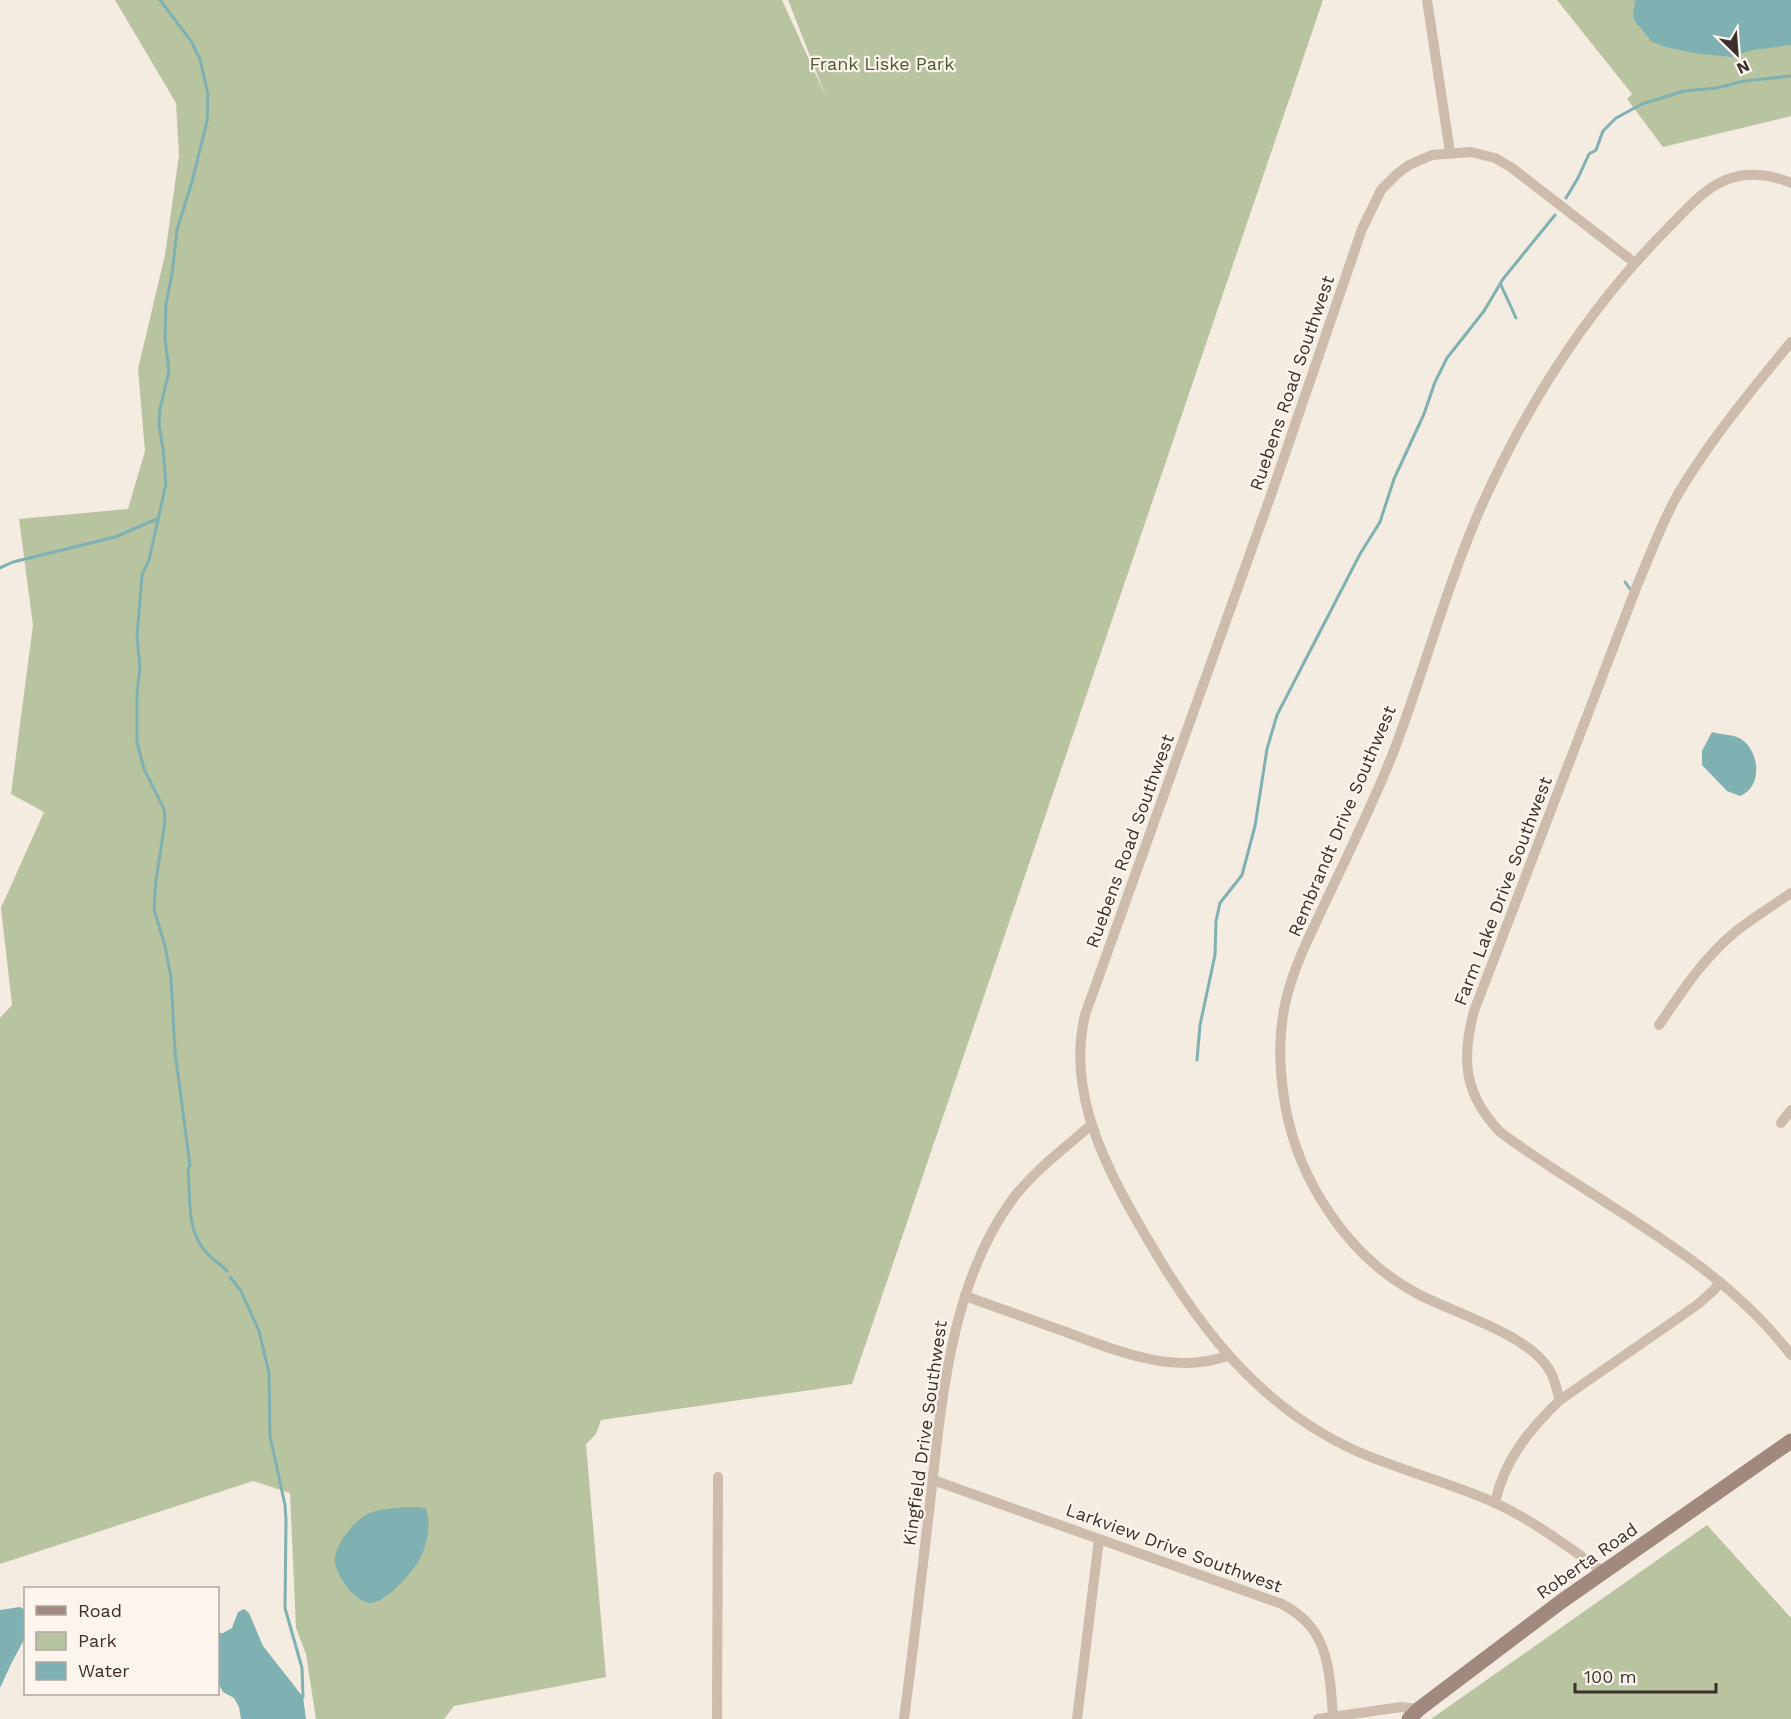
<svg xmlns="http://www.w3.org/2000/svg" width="1791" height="1719" font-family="'Work Sans',sans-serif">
<rect width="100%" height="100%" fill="#f4ebe1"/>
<g fill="#b8c4a0">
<path d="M115 0H782L826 97 788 0H1323L852 1384 601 1420 596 1434 586 1444 606 1677 454 1706 444 1719H316L306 1654 296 1628 290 1493 253 1481 0 1564V1018L12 1005 1 908 44 812 11 794 33 625 19 519 128 509 145 451 138 369 165 255 179 155 176 103Z"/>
<path d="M1557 0H1791V116L1663 147 1627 99 1632 94Z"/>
<path d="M1707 1525 1791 1618V1719H1431Z"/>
</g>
<g fill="#7fb0b2">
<path d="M1635 0H1791V45L1753 50 1731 57 1693 53 1666 47 1652 42 1634 20 1633 14Z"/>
<path d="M1712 732C1721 735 1734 734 1741 739 1760 751 1763 787 1740 796L1727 791 1702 765V751Z"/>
<path d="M402 1507H420L426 1509C432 1524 426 1552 416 1565 407 1577 387 1602 370 1603 363 1603 356 1596 351 1592 345 1585 337 1573 335 1564 332 1548 353 1522 366 1515 376 1509 390 1509 402 1507Z"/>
<path d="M20 1607 25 1610V1638L11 1664 0 1688V1610Z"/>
<path d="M244 1609 249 1613 263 1646 303 1697 306 1719H241L239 1707 234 1698 223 1692 218 1683V1633H223L232 1628 238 1612Z"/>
</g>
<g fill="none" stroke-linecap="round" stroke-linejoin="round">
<g stroke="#7fb0b2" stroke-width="3">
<path d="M160 0 191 41 200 59 208 94 207 121 192 182 177 230 172 274 166 304 165 338 169 371 160 409 159 425 163 449 166 484 149 560 142 575 137 636 140 668 137 693V742L144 769 164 809 165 822 156 880 154 909 165 946 171 978 175 1052 190 1166 188 1168C191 1198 185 1233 209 1255 214 1261 222 1265 227 1271"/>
<path d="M1566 198 1578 178 1589 154 1596 150 1603 131 1616 118 1642 104 1684 91 1717 88 1744 81 1791 76"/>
<path d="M1501 285 1516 318"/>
<path d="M0 568 13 562 115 537 157 519"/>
<path d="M1625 582 1630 589"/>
<path d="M1197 1060 1200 1025 1215 955 1216 921 1220 903 1242 875 1255 826 1267 749 1277 715 1360 554 1380 522 1394 479 1424 414 1435 382 1447 358 1484 311 1503 279 1555 215"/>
<path d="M230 1277 241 1291 259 1331 269 1373 270 1436 285 1505 286 1520 285 1608 302 1668 303 1697 300 1698"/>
</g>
<g stroke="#cdbbac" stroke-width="10">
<path d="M1427 0 1450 152"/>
<path d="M1791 342C1751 391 1710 440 1678 494 1662 522 1651 553 1638 583L1474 1011C1461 1060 1464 1094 1500 1132 1596 1203 1718 1258 1791 1355"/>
<path d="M1659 1025C1677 999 1694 972 1716 950 1737 927 1765 911 1791 893"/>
<path d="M1781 1123 1791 1110"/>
<path d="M965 1296C999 1308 1032 1320 1066 1332 1117 1351 1173 1375 1227 1356"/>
<path d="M1560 1400C1557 1391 1555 1380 1550 1371 1529 1334 1456 1314 1418 1294 1349 1258 1298 1181 1285 1104 1279 1069 1278 1030 1287 996 1295 964 1311 933 1325 903 1349 852 1375 800 1395 748 1425 668 1447 585 1481 507 1527 404 1590 306 1670 226 1688 208 1706 186 1731 178 1751 172 1772 175 1791 183"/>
<path d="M933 1480 1282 1604C1293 1610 1303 1617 1311 1627 1330 1650 1331 1689 1333 1717"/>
<path d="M1495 1503C1504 1460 1529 1430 1560 1400L1697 1305 1714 1290 1720 1282"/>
<path d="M1604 1572C1568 1547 1533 1520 1493 1502 1448 1482 1399 1470 1354 1450 1245 1400 1184 1305 1128 1205 1096 1147 1069 1082 1085 1015L1271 495 1362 229 1381 190 1397 174 1409 165 1432 155 1471 152 1495 158 1512 168 1635 263"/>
<path d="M717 1719 718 1477"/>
<path d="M904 1719C913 1650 921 1581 929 1512 941 1408 949 1282 1015 1196 1037 1168 1065 1148 1091 1125"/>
<path d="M1077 1719 1099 1539"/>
<path d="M1318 1719 1401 1707 1419 1709"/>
</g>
<path stroke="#a18a7d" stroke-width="15" d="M1409 1719 1419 1709 1562 1601 1791 1441"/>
</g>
<g text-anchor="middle" stroke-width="4.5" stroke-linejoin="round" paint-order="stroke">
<g font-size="18" fill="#4a5a2e" stroke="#fbf5ee">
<text x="882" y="70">Frank Liske Park</text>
</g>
<g font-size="18" fill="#3b302b" stroke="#fbf5ee">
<text transform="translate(1292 383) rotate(-71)" y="6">Ruebens Road Southwest</text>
<text transform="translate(1342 821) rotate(-67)" y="6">Rembrandt Drive Southwest</text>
<text transform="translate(1130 841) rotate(-70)" y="6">Ruebens Road Southwest</text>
<text transform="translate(1503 891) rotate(-69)" y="6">Farm Lake Drive Southwest</text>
<text transform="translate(925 1433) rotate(-82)" y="6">Kingfield Drive Southwest</text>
<text transform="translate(1174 1548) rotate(20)" y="6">Larkview Drive Southwest</text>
<text transform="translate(1587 1561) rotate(-35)" y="6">Roberta Road</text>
</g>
</g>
<rect x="24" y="1587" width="195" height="108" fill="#fbf5ee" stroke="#aea6a0" stroke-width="1.5"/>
<rect x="36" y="1606" width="30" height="9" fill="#a18a7d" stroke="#aea6a0" stroke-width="1.5"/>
<text x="78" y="1617" font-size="18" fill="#3b302b">Road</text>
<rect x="36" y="1632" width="30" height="18" fill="#b8c4a0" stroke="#aea6a0" stroke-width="1.5"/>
<text x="78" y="1647" font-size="18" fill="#3b302b">Park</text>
<rect x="36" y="1662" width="30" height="18" fill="#7fb0b2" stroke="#aea6a0" stroke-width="1.5"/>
<text x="78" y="1677" font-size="18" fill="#3b302b">Water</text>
<g transform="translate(1737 54) rotate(155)" stroke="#fbf5ee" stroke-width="4.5" paint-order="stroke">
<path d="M0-4.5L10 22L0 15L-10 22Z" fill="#3b302b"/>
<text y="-9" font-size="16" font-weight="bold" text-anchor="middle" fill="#3b302b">N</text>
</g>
<path d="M1575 1683v9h141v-9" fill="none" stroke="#3b302b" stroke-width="3"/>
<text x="1584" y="1683" font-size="18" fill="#3b302b" stroke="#fbf5ee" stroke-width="4.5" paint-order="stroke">100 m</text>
</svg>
